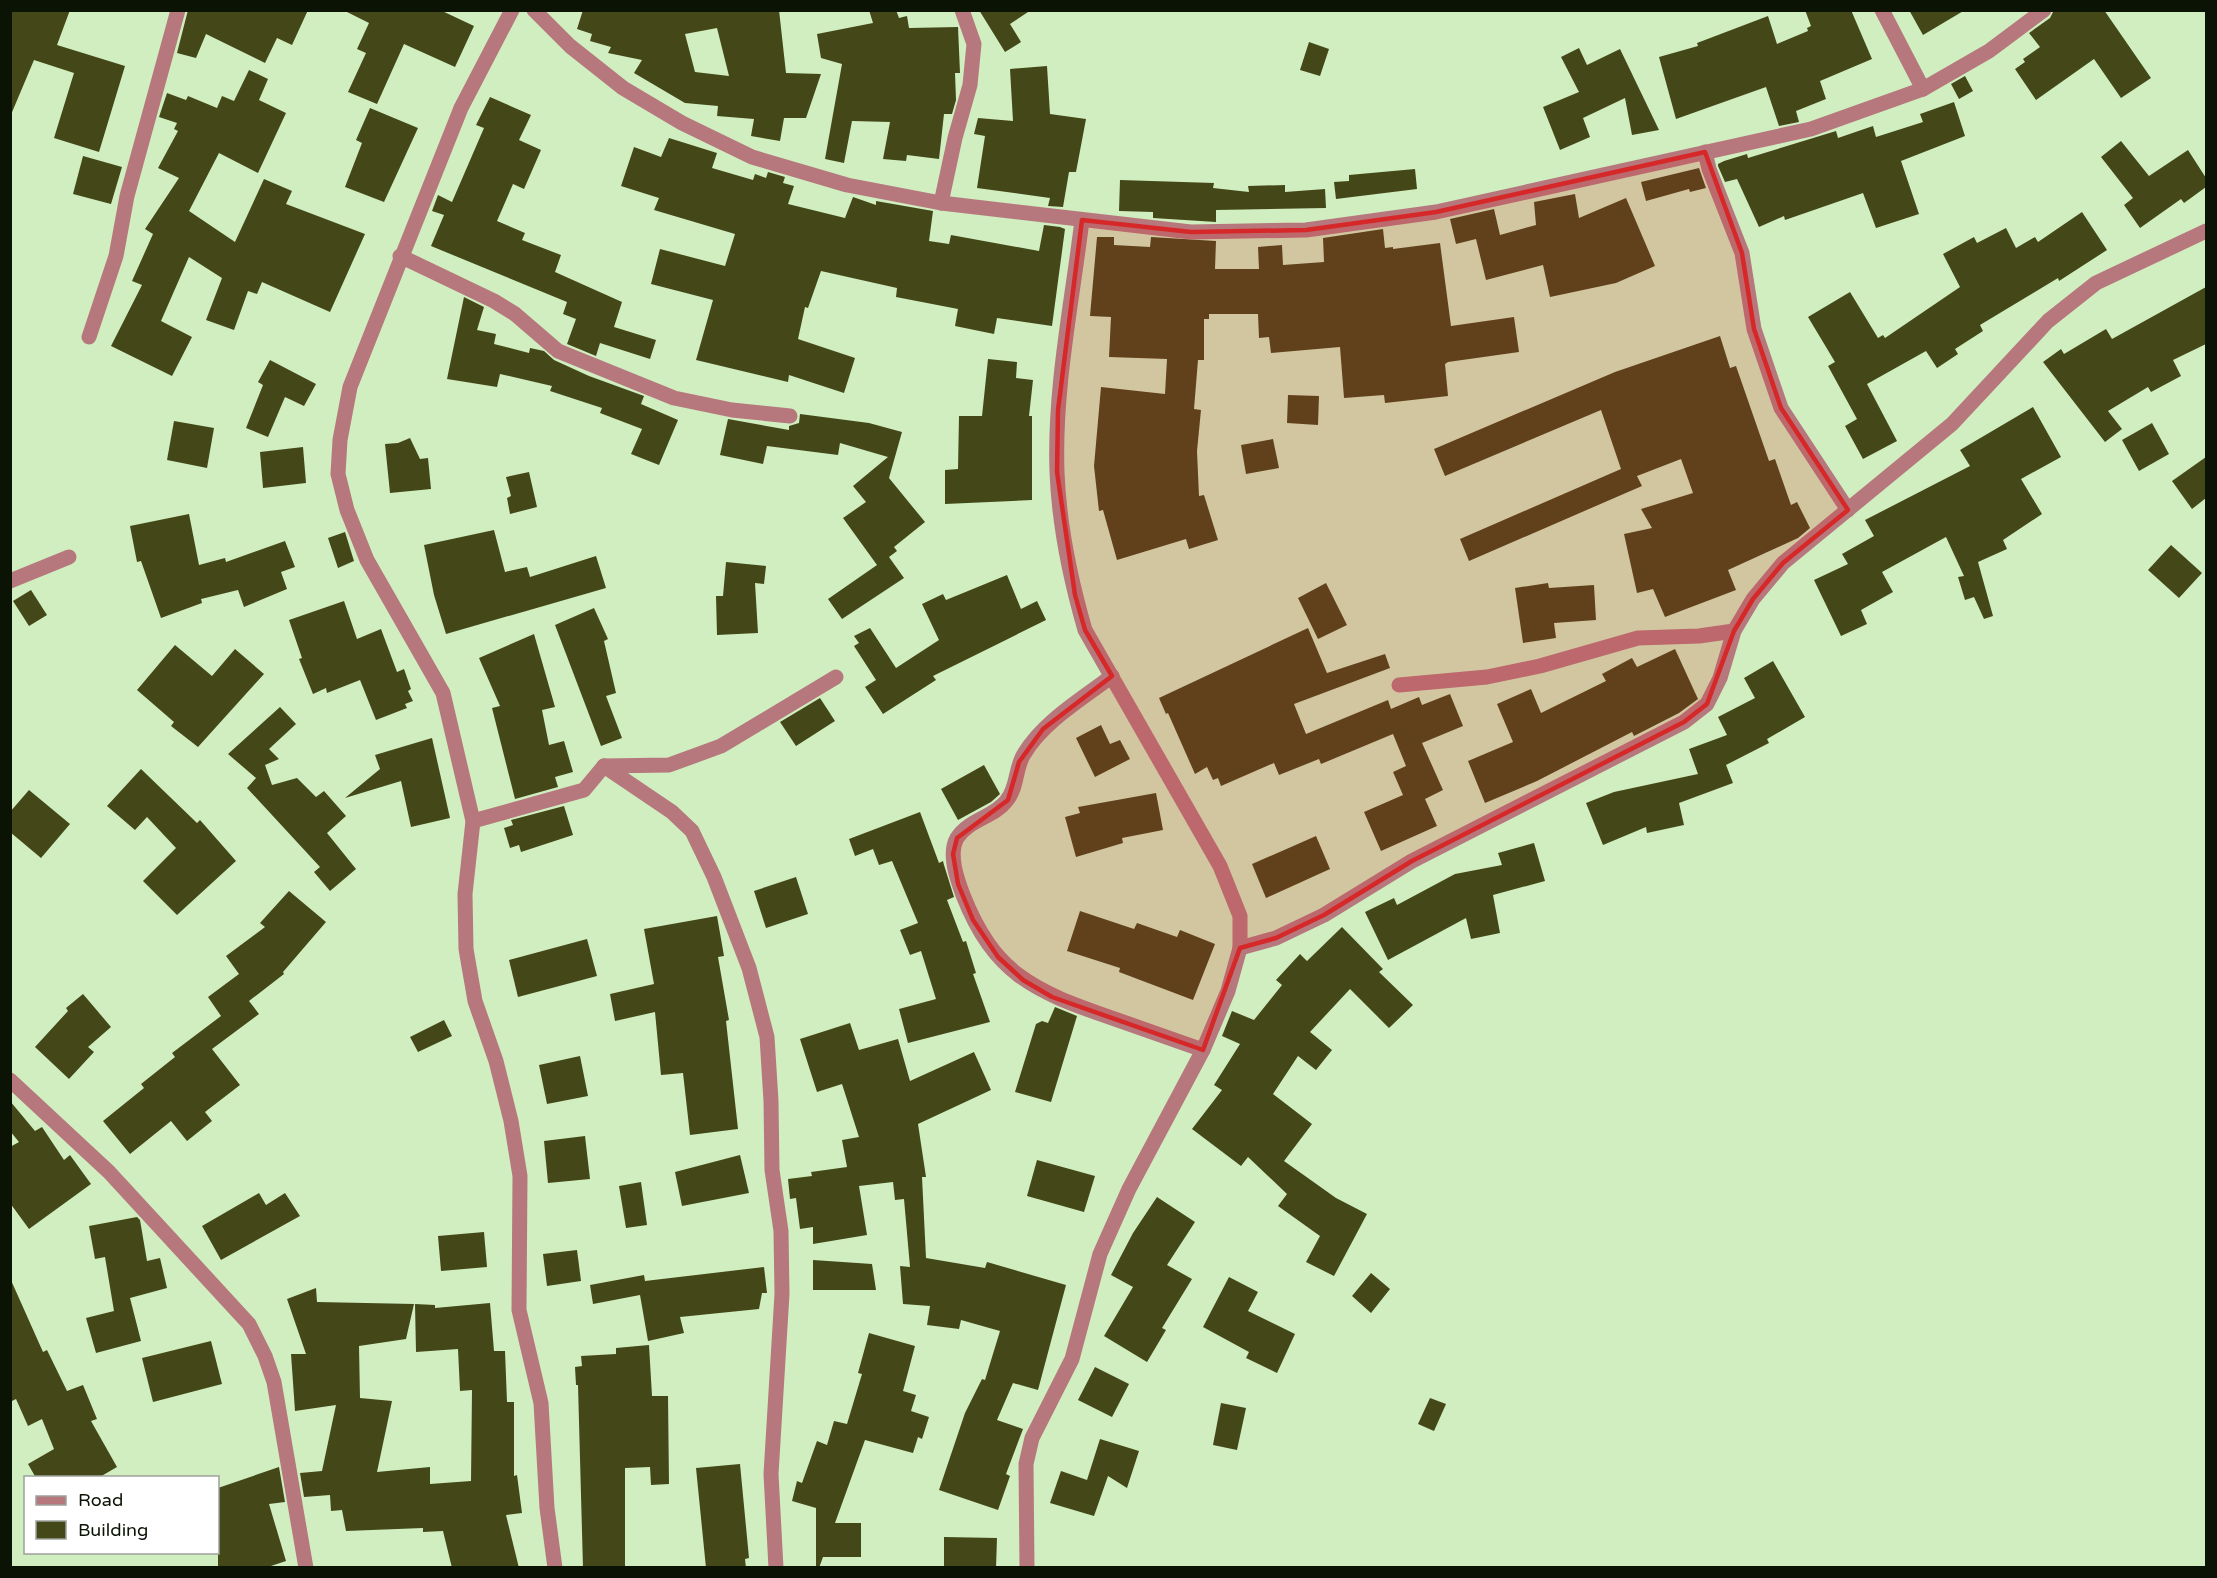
<svg xmlns="http://www.w3.org/2000/svg" width="2217" height="1578" font-family="'Varela Round',sans-serif">
<rect width="100%" height="100%" fill="#d1eec0"/>
<g fill="#444818" fill-rule="evenodd">
<path d="M10 10H70L57 45 125 66 99 152 54 138 74 73 34 60 10 117Z"/>
<path d="M188 10H308L292 45 277 38 265 63 206 34 196 58 177 53Z"/>
<path d="M343 10H440L474 26 455 67 404 44 377 104 348 92 366 53 357 49 369 23Z"/>
<path d="M583 10H779L786 73 821 74 806 118H784L780 141 751 136 754 119 717 116 718 106 685 103 634 73 642 60 608 53 611 47 590 41 592 34 577 29ZM717 28 729 76 695 72 685 34Z"/>
<path d="M869 10H896L899 18 907 16 909 28 958 27 960 73H955L956 100 952 114H944L939 159 907 155 906 161 883 159 890 122 852 121 844 163 825 159 842 64 821 58 817 34 873 23Z"/>
<path d="M979 10H1031L1010 24 1021 42 1005 52Z"/>
<path d="M1805 10H1851L1872 59 1820 81 1826 99 1796 111 1799 122 1779 126 1766 87 1676 119 1659 57 1698 46 1697 43 1768 16 1777 44 1808 31 1807 28 1811 26Z"/>
<path d="M1909 10H1965L1923 35Z"/>
<path d="M2054 10H2104L2151 78 2121 98 2094 59 2036 100 2015 69 2025 62 2023 59 2040 47 2029 33 2050 18Z"/>
<path d="M1309 42 1329 49 1320 76 1300 70Z"/>
<path d="M1579 48 1587 65 1620 49 1659 130 1632 135 1625 98 1583 118 1590 137 1560 150 1543 107 1579 92 1561 57Z"/>
<path d="M1047 66 1050 114 1086 119 1076 172H1069L1063 207 1048 206 1050 198 977 188 985 136 974 134 978 118 1013 121 1010 69Z"/>
<path d="M249 70 268 79 259 100 286 113 258 173 219 153 189 211 235 242 264 179 292 191 286 204 365 234 330 312 262 282 257 294 248 291 234 330 206 320 222 278 189 257 161 321 192 337 172 376 111 346 142 285 132 281 153 234 145 229 179 178 158 168 178 131 174 129 177 123 159 117 167 93 186 100 188 96 217 108 222 96 234 101Z"/>
<path d="M1965 76 1973 91 1959 99 1951 84Z"/>
<path d="M490 97 531 115 519 140 541 150 524 189 513 184 497 221 525 233 522 240 561 255 555 272 622 302 614 327 656 340 650 359 600 343 596 356 567 344 576 319 563 314 567 302 431 246 444 215 432 211 438 195 452 202 484 128 476 125Z"/>
<path d="M1954 102 1965 136 1901 161 1919 214 1876 228 1863 193 1785 220 1784 216 1759 227 1737 179 1725 182 1718 166V164L1724 161 1747 154 1748 158 1836 131 1838 138 1873 126 1876 137 1923 122 1920 114Z"/>
<path d="M370 108 418 128 384 202 345 187 362 143 356 140Z"/>
<path d="M669 138 717 153 712 168 753 180 755 174 766 178 768 172 785 177 783 183 794 186 788 204 845 218 853 197 876 205V201L933 211 929 241 949 244 951 235 1039 251 1044 225 1060 227 1065 229 1052 326 997 318 994 334 955 326 958 309 896 297 897 288 821 271 808 308 805 307 798 339 855 358 844 393 789 375 788 382 696 360 713 300 651 284 660 249 725 266 735 234 654 210 659 198 621 186 634 147 661 157Z"/>
<path d="M2121 141 2149 176 2188 150 2206 178V187L2184 203 2181 199 2140 228 2124 205 2133 198 2101 157Z"/>
<path d="M83 156 122 167 111 204 73 194Z"/>
<path d="M1699 168 1706 188 1690 192 1689 189 1646 201 1641 182Z"/>
<path d="M1415 169 1417 189 1336 199 1334 182 1349 181V175Z"/>
<path d="M1120 180 1214 183 1213 188 1249 192 1248 186 1285 185V192L1325 189 1326 208 1216 210V222L1153 218V212L1119 211Z"/>
<path d="M1575 194 1579 218 1626 198 1655 266 1616 283 1550 297 1543 265 1486 280 1476 239 1456 244 1450 219 1494 209 1500 235 1536 225 1534 202Z"/>
<path d="M2082 212 2107 250 2059 281 2058 278 1980 325 1983 331 1955 349 1958 354 1937 368 1926 351 1867 384 1897 441 1863 459 1845 426 1857 419 1828 366 1835 362 1808 317 1850 292 1878 338 1883 335 1885 338 1960 287 1943 254 1974 237 1977 243 2006 228 2016 248 2035 237 2038 242Z"/>
<path d="M1383 229 1385 248 1393 247V249L1440 243 1451 326 1514 317 1519 352 1448 362 1445 364 1448 396 1385 403 1384 395 1344 398 1340 347 1271 353 1269 337 1259 338 1258 314H1209V319H1204V360H1198L1194 409 1201 410 1197 451 1199 496 1204 495 1218 540 1189 549 1186 539 1117 560 1103 510 1099 511 1094 466 1101 387 1165 394 1167 359 1109 357 1111 317 1090 316 1097 237H1114V245L1150 247 1151 237 1216 241 1215 269H1259L1258 247 1282 245 1283 265 1324 262 1323 238Z"/>
<path d="M2206 287V344L2173 360 2181 376 2151 392 2148 387 2108 411 2122 429 2105 442 2043 362 2061 349 2064 354 2106 329 2112 339Z"/>
<path d="M464 297 484 307 477 330 496 334 494 344 529 353 530 348 544 351 554 360 589 376 644 396 641 404 678 420 659 465 631 454 642 429 600 413 602 408 550 391 552 386 500 374 497 387 447 379Z"/>
<path d="M1720 336 1730 368 1736 366 1769 461 1775 459 1791 505 1797 502 1810 528 1798 538 1728 570 1736 590 1665 617 1653 589 1637 593 1624 534 1652 528 1641 509 1693 493 1681 459 1637 476 1642 486 1469 561 1460 539 1621 469 1601 410 1445 476 1434 449 1615 372Z"/>
<path d="M988 359 1017 362 1016 378 1033 380 1029 416H1032V500L945 504V470L958 469 959 416H982Z"/>
<path d="M270 360 316 384 304 406 285 397 268 437 246 428 263 385 258 382Z"/>
<path d="M1288 395 1319 396 1318 425 1287 423Z"/>
<path d="M2033 407 2061 457 2021 479 2042 514 2003 540 2007 549 1978 562 1993 616 1984 619 1974 597 1965 600 1958 577 1964 576 1946 537 1882 572 1893 592 1861 610 1867 624 1841 636 1814 580 1848 564 1842 554 1874 536 1865 520 1970 466 1960 450Z"/>
<path d="M800 414 869 423 902 432 889 478 925 522 894 547 897 551 889 557 904 578 842 619 828 599 877 565 843 518 866 502 853 486 888 457 840 443 838 455 767 446 763 464 720 455 728 419 789 430V426L799 423Z"/>
<path d="M174 421 214 428 207 468 167 460Z"/>
<path d="M2152 423 2169 454 2139 471 2122 440Z"/>
<path d="M410 438 420 459 428 458 431 489 390 493 385 444 398 443Z"/>
<path d="M1273 439 1279 468 1246 474 1241 445Z"/>
<path d="M303 447 306 483 263 488 260 452Z"/>
<path d="M2206 457V498L2192 509 2172 481Z"/>
<path d="M529 472 537 507 510 514 507 498 511 496 506 477Z"/>
<path d="M189 514 199 565 225 558 226 562 285 541 295 567 281 572 287 589 244 607 238 590 201 599 202 603 161 618 141 561 137 562 130 526Z"/>
<path d="M494 530 505 572 527 567 530 577 596 556 606 588 446 634 434 595 424 545Z"/>
<path d="M345 532 354 561 338 568 328 538Z"/>
<path d="M2171 545 2202 573 2179 598 2148 570Z"/>
<path d="M726 562 766 566 764 584 755 583 758 633 717 635 716 596H723Z"/>
<path d="M1007 575 1021 609 1037 601 1046 620 933 676 936 680 883 714 865 687 876 680 854 646 859 643 854 636 870 628 896 668 939 640 922 604 943 594 946 600Z"/>
<path d="M1326 583 1347 625 1318 639 1298 598Z"/>
<path d="M1548 583 1549 588 1594 585 1596 620 1554 623 1556 638 1523 643 1515 588Z"/>
<path d="M31 590 47 615 29 626 13 601Z"/>
<path d="M344 601 357 639 381 629 397 672 404 669 411 689 408 691 413 701 405 704 407 708 376 720 360 680 327 693 326 688 313 694 299 659 302 658 289 620Z"/>
<path d="M594 608 608 639 604 641 616 693 606 696 622 738 601 746 555 625Z"/>
<path d="M1308 628 1327 673 1385 654 1390 668 1294 704 1306 734 1388 700 1391 709 1419 697 1422 705 1450 694 1463 726 1422 743 1443 790 1425 799 1437 826 1381 851 1364 812 1403 795 1393 772 1406 766 1393 734 1321 764 1319 759 1279 775 1274 763 1221 786 1218 778 1213 780 1207 767 1195 774 1168 713 1166 714 1159 698Z"/>
<path d="M534 634 555 707 542 710 549 745 564 741 573 772 555 777 558 787 515 799 492 708 500 706 479 658Z"/>
<path d="M175 645 212 676 235 649 264 674 198 747 171 726 174 722 137 690Z"/>
<path d="M1675 649 1698 699 1679 713 1634 736 1632 732 1537 781 1485 803 1468 761 1513 742 1497 704 1531 689 1541 713 1606 681 1602 674 1632 658 1637 667Z"/>
<path d="M1773 661 1805 717 1767 739 1769 743 1726 765 1733 783 1679 803 1684 825 1647 833 1646 827 1603 845 1586 803 1614 792 1698 774 1689 749 1727 735 1718 717 1755 698 1744 678Z"/>
<path d="M820 698 835 721 796 746 780 722Z"/>
<path d="M280 707 296 724 269 749 279 759 265 765 272 785 297 778 316 797 324 791 346 816 327 833 356 869 330 891 314 872 320 867 247 788 256 778 228 754Z"/>
<path d="M1101 725 1110 744 1120 740 1130 759 1095 777 1076 738Z"/>
<path d="M432 738 450 818 411 827 401 781 345 798 380 769 375 755Z"/>
<path d="M984 765 1000 794 991 802 958 820 941 789Z"/>
<path d="M141 769 197 823 200 820 236 861 177 915 143 881 176 848 147 817 135 830 107 806Z"/>
<path d="M29 790 70 824 41 858 10 832V812Z"/>
<path d="M1156 793 1163 830 1122 838 1123 843 1076 857 1065 817 1080 813 1078 807Z"/>
<path d="M564 806 573 835 521 852 519 845 510 848 504 828 513 825 511 820Z"/>
<path d="M920 812 939 863 943 861 944 865 954 897 947 900 963 942 966 941 976 973 973 974 990 1022 908 1043 899 1009 936 999 921 951 910 955 900 930 918 923 892 861 879 865 873 849 855 856 849 839Z"/>
<path d="M1316 836 1330 869 1266 898 1252 864Z"/>
<path d="M1534 843 1545 881 1493 895 1500 933 1471 939 1466 918 1388 960 1365 912 1394 898 1397 905 1455 874 1502 865 1498 853Z"/>
<path d="M796 877 808 914 766 928 754 891Z"/>
<path d="M289 891 326 922 283 972 284 974 249 1001 259 1014 212 1049 240 1085 205 1112 212 1121 187 1141 171 1121 130 1154 103 1121 144 1088 141 1084 175 1057 172 1053 221 1016 208 997 239 974 226 956 265 927 260 923Z"/>
<path d="M1080 911 1134 929 1137 923 1177 937 1180 930 1215 944 1193 1000 1119 972 1120 968 1067 951Z"/>
<path d="M717 916 724 956 718 957 729 1020 726 1021 738 1129 690 1135 683 1073 661 1075 655 1012 615 1021 610 994 654 984 644 929Z"/>
<path d="M1342 927 1383 969 1379 972 1413 1005 1389 1028 1350 989 1310 1032 1332 1050 1316 1070 1298 1056 1273 1094 1312 1124 1284 1161 1336 1198 1367 1214 1334 1276 1306 1262 1320 1236 1278 1206 1287 1194 1248 1157 1241 1166 1192 1129 1222 1090 1214 1085 1240 1044 1222 1036 1232 1011 1254 1020 1282 985 1276 980 1300 954 1307 961Z"/>
<path d="M587 939 597 976 518 997 509 960Z"/>
<path d="M83 994 111 1027 88 1047 94 1052 69 1079 35 1047 68 1011 66 1008Z"/>
<path d="M1055 1007 1077 1016 1051 1102 1015 1092 1036 1024 1042 1021 1048 1023Z"/>
<path d="M444 1020 452 1036 418 1052 410 1037Z"/>
<path d="M850 1023 859 1050 898 1039 910 1081 974 1052 991 1090 918 1124 926 1177H922L926 1258 985 1268 987 1262 1066 1285 1038 1390 1013 1383 997 1420 1023 1429 1006 1474 1010 1476 998 1510 939 1490 965 1413 982 1379 985 1380 1000 1331 961 1320 959 1329 927 1325 930 1306 903 1304 900 1266 910 1267 904 1199 895 1200 893 1182 859 1186 867 1235 813 1244V1227L800 1229 796 1198 790 1199 788 1179 812 1176 811 1172 847 1167 842 1140 859 1137 842 1084 817 1092 800 1039Z"/>
<path d="M580 1056 588 1096 547 1104 539 1065Z"/>
<path d="M10 1101 35 1131 42 1127 64 1160 70 1155 91 1184 29 1229 10 1203V1147L19 1142 10 1131Z"/>
<path d="M585 1136 590 1179 548 1183 544 1141Z"/>
<path d="M740 1155 749 1193 682 1206 675 1172Z"/>
<path d="M1037 1160 1095 1176 1084 1212 1027 1196Z"/>
<path d="M641 1182 647 1225 626 1228 619 1186Z"/>
<path d="M259 1193 266 1205 285 1193 300 1216 221 1260 202 1226Z"/>
<path d="M1157 1197 1195 1222 1167 1265 1192 1279 1162 1328 1166 1330 1147 1362 1104 1336 1133 1287 1111 1275 1133 1233Z"/>
<path d="M137 1217 140 1220 147 1261 160 1258 167 1288 130 1298 141 1341 96 1353 86 1318 114 1311 105 1257 95 1259 89 1226Z"/>
<path d="M484 1232 487 1267 441 1271 438 1236Z"/>
<path d="M577 1250 581 1281 547 1286 543 1254Z"/>
<path d="M813 1260 872 1264 876 1290H813Z"/>
<path d="M764 1267 767 1293H762L759 1309 680 1317 684 1333 648 1341 640 1295 593 1304 590 1285 644 1275 645 1281Z"/>
<path d="M1371 1273 1390 1289 1371 1313 1352 1296Z"/>
<path d="M1229 1277 1258 1292 1248 1311 1295 1334 1277 1373 1246 1358 1249 1352 1203 1327Z"/>
<path d="M10 1278 43 1352 47 1350 67 1391 83 1385 97 1419 91 1421 117 1467 98 1478H36L28 1464 54 1449 42 1419 28 1426 16 1399 10 1402Z"/>
<path d="M316 1288 317 1302 414 1304 406 1339 359 1346 360 1398 392 1401 377 1472 430 1467V1484L471 1481 472 1390 460 1391 458 1349 416 1352 415 1304 435 1305V1308L490 1303 494 1351H505L507 1402H514V1476L517 1475 522 1513 506 1515 519 1568H452L443 1531 423 1532V1528L346 1531 342 1510 331 1511 330 1495 304 1497 300 1473 322 1471 336 1405 295 1411 291 1354H306L287 1299Z"/>
<path d="M869 1333 915 1346 903 1391 916 1395 911 1411 929 1417 922 1439 918 1437 913 1453 865 1440 835 1523H861V1557H823L819 1568H816V1508L792 1501 797 1481 802 1483 817 1441 827 1445 834 1421 847 1424 862 1374 858 1373Z"/>
<path d="M211 1341 222 1384 153 1402 142 1358Z"/>
<path d="M649 1345 652 1396H668L669 1484 651 1485 650 1467 625 1468V1567L583 1568 578 1385H576L575 1367 582 1366 581 1356 616 1354V1348Z"/>
<path d="M1095 1367 1129 1384 1112 1417 1078 1400Z"/>
<path d="M1430 1398 1446 1404 1434 1431 1418 1424Z"/>
<path d="M1221 1403 1246 1408 1237 1450 1213 1445Z"/>
<path d="M1100 1439 1139 1451 1127 1488 1108 1476 1094 1516 1050 1503 1061 1471 1087 1480Z"/>
<path d="M740 1464 749 1558 745 1559 746 1568H706L696 1468Z"/>
<path d="M279 1467 285 1502 269 1504 286 1561 265 1568H218V1488Z"/>
<path d="M944 1537 997 1538 996 1568H944Z"/>
</g>
<g fill="none" stroke-linecap="round" stroke-linejoin="round">
<g stroke="#b6787d" stroke-width="15">
<path d="M512 10 461 108 350 387 340 440 338 474 347 510 367 560 443 693 473 821 465 894 466 949 475 1001 496 1061 511 1121 520 1176 519 1310 541 1403 547 1508 555 1568"/>
<path d="M534 10 570 46 623 88 682 123 752 157 847 185 941 203 1191 232 1306 230 1436 212 1811 129 1923 89 1989 51 2044 10"/>
<path d="M1882 10 1923 89"/>
<path d="M1705 152 1709 169 1742 253 1754 329 1781 408 1848 510"/>
<path d="M941 203 955 138 970 85 974 44 962 10"/>
<path d="M400 256 494 301 515 314 558 351 674 398 732 410 790 416"/>
<path d="M89 337 116 256 127 196 178 10"/>
<path d="M10 581 69 557"/>
<path d="M1112 676C1082 699 1044 721 1024 754 1015 768 1018 786 1007 800 995 817 969 819 957 838 948 854 957 879 963 895 994 974 1034 991 1109 1017 1140 1028 1172 1039 1203 1050"/>
<path d="M1399 685 1487 677 1540 666 1638 638 1699 636 1734 631"/>
<path d="M604 766 672 812 692 831 714 877 749 968 767 1037 771 1101 772 1170 781 1231 782 1294 771 1474 776 1568"/>
<path d="M604 766 669 765 721 746 836 677"/>
<path d="M473 821 584 790 604 766"/>
<path d="M1240 948 1276 938 1324 915 1412 861 1684 722 1707 704 1720 678 1734 631 1753 599 1783 563 1952 424 2048 321 2096 283 2206 231"/>
<path d="M10 1080 109 1172 249 1324 265 1356 274 1382 306 1568"/>
<path d="M1027 1568 1026 1464 1032 1438 1072 1359 1100 1254 1129 1189 1203 1050 1228 991 1240 948V916L1220 866 1085 630C1070 578 1059 525 1057 472 1054 388 1072 303 1082 220"/>
</g>
</g>
<path fill="#d62828" fill-opacity="0.2" stroke="#d62828" stroke-width="4.5" stroke-linejoin="round" d="M1705 152 1742 253 1754 329 1781 408 1848 510 1783 563 1753 599 1734 631 1707 704 1684 722 1412 861 1324 915 1276 938 1240 948 1203 1050 1052 997 1023 980 998 957 973 920 958 884 953 854 957 838 1008 800 1019 762 1043 729 1112 676 1085 630 1075 595 1057 472 1058 410 1082 220 1191 232 1306 230 1436 212Z"/>
<rect width="2217" height="1578" fill="none" stroke="#0a1304" stroke-width="24"/>
<rect x="24" y="1476" width="195" height="78" fill="#ffffff" stroke="#9da19b" stroke-width="1.5"/>
<rect x="36" y="1496" width="30" height="9" fill="#b6787d" stroke="#9da19b" stroke-width="1.5"/>
<text x="78" y="1506" font-size="18" fill="#0a1304">Road</text>
<rect x="36" y="1521" width="30" height="18" fill="#444818" stroke="#9da19b" stroke-width="1.5"/>
<text x="78" y="1536" font-size="18" fill="#0a1304">Building</text>
</svg>
